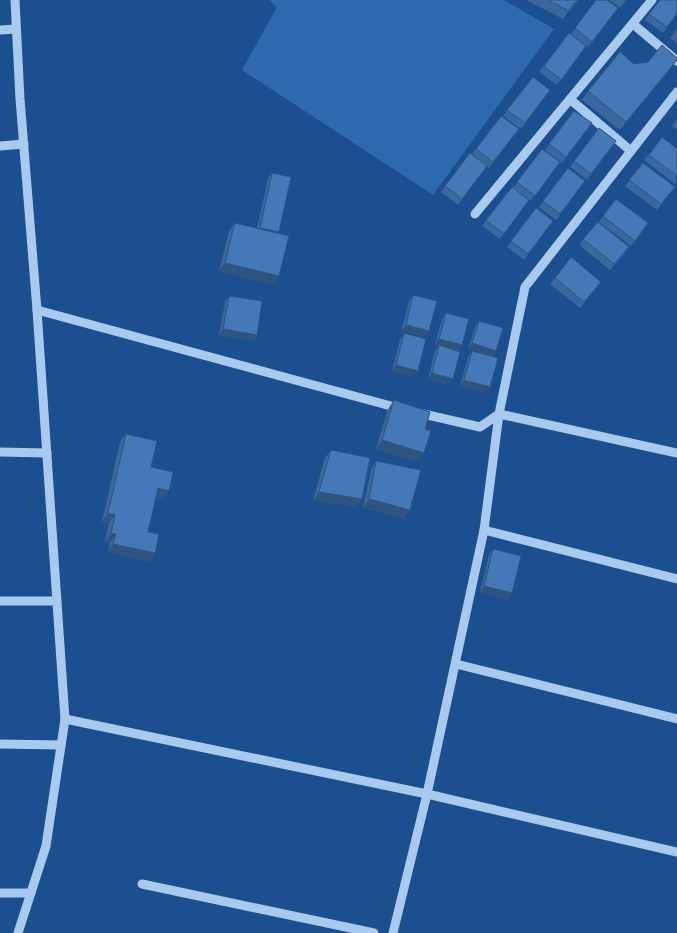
<svg xmlns="http://www.w3.org/2000/svg" width="677" height="933" font-family="Rubik,sans-serif">
<rect width="100%" height="100%" fill="#1b4f8f"/>
<path fill="#2e69ad" d="M269 0H504L554 29 433 195 242 70 277 7Z"/>
<g fill="none" stroke-linecap="round" stroke-linejoin="round">
<g stroke="#a9c9ee" stroke-width="9">
<path d="M15 0 20 99 37 310 65 719 46 846 18 933"/>
<path d="M633 24 677 61"/>
<path d="M0 30 16 29"/>
<path d="M571 100 631 151"/>
<path d="M0 146 24 144"/>
<path d="M475 214 652 0"/>
<path d="M37 310 402 409"/>
<path d="M419 413 480 427 499 414 525 287 677 92"/>
<path d="M0 452 47 453"/>
<path d="M677 453 499 414 484 530 427 794 677 852"/>
<path d="M484 530 677 579"/>
<path d="M0 601H57"/>
<path d="M456 664 677 719"/>
<path d="M65 719 427 794 393 933"/>
<path d="M0 744 61 745"/>
<path d="M142 884 374 933"/>
<path d="M0 893H31"/>
</g>
</g>
<g fill="#3a679d">
<path d="M526 0H578L570 11H569L563 19Z"/>
<path d="M596 0 618 8 588 47 571 34Z"/>
<path d="M609 0H626L620 8Z"/>
<path d="M660 0 677 14 663 33 645 20Z"/>
<path d="M677 29V43L670 38Z"/>
<path d="M569 33 586 46 557 85 539 72Z"/>
<path d="M634 64 672 67 620 130 582 100 588 91Z"/>
<path d="M533 77 550 90 521 129 503 116Z"/>
<path d="M574 111 592 123 562 163 545 150Z"/>
<path d="M501 116 519 129 489 168 487 166 458 205 441 192 470 153 472 154Z"/>
<path d="M677 119V129L672 126Z"/>
<path d="M599 128 616 141 587 180 570 167Z"/>
<path d="M662 137 677 149 676 185 644 160Z"/>
<path d="M542 149 560 162 530 201 513 188Z"/>
<path d="M643 163 675 187 657 210 625 186Z"/>
<path d="M568 168 585 181 556 220 539 207Z"/>
<path d="M272 173 279 232 278 234 279 276 273 284 219 271 229 231 235 223 257 228 268 178Z"/>
<path d="M512 187 529 200 500 239 482 226Z"/>
<path d="M616 199 644 229 631 246 599 222Z"/>
<path d="M536 208 553 221 524 260 507 247Z"/>
<path d="M583 239 625 253 610 270 579 245Z"/>
<path d="M555 278 601 282 580 308 550 284Z"/>
<path d="M413 295 429 331 425 336 401 331 409 301Z"/>
<path d="M229 296 257 335 253 341 219 335 225 302Z"/>
<path d="M446 313 458 351 449 385 428 379 435 351 439 346 435 344 442 319Z"/>
<path d="M479 321 503 328 468 349 475 327Z"/>
<path d="M404 333 414 377 392 371 400 339Z"/>
<path d="M472 351 486 393 460 386 468 357Z"/>
<path d="M394 400 418 462 376 449 388 409Z"/>
<path d="M126 434 169 491 163 499 156 498 148 532 155 553 149 562 108 552 110 543 105 542 109 523 102 522 120 442Z"/>
<path d="M331 450 362 499 356 507 313 500 325 458Z"/>
<path d="M376 461 410 510 404 518 363 508 371 470Z"/>
<path d="M493 549 512 593 508 599 480 592 489 555Z"/>
</g>
<g fill="#305480">
<path d="M677 60 672 67 620 130 626 122Z"/>
<path d="M260 228 279 232 275 238 256 234Z"/>
<path d="M225 263 279 276 273 284 219 271Z"/>
<path d="M406 325 429 331 425 336 401 331Z"/>
<path d="M223 329 257 335 253 341 219 335Z"/>
<path d="M439 339 462 345 458 351 435 344Z"/>
<path d="M472 343 496 351 492 357 468 349Z"/>
<path d="M396 365 418 371 414 377 392 371Z"/>
<path d="M432 373 453 379 449 385 428 379Z"/>
<path d="M464 380 490 387 486 393 460 386Z"/>
<path d="M382 440 424 453 418 462 376 449Z"/>
<path d="M158 488 169 491 163 499 152 497Z"/>
<path d="M319 492 362 499 356 507 313 500Z"/>
<path d="M369 499 410 510 404 518 363 508Z"/>
<path d="M108 513 115 515 109 523 102 522Z"/>
<path d="M111 533 116 534 110 543 105 542Z"/>
<path d="M113 544 155 553 149 562 108 552Z"/>
<path d="M484 586 512 593 508 599 480 592Z"/>
</g>
<g fill="#4478b7" stroke="#305480">
<path d="M548 0H578L576 3 574 2 569 11Z"/>
<path d="M596 0H607L618 8 592 42 575 28Z"/>
<path d="M660 0H677V13L667 27 649 14Z"/>
<path d="M569 33 586 46 561 80 544 66Z"/>
<path d="M662 45 677 58V60L626 122 588 91 620 52 634 64 648 62Z"/>
<path d="M533 77 550 90 525 123 507 110Z"/>
<path d="M574 111 592 123 566 157 549 144Z"/>
<path d="M501 116 519 129 493 162 476 149Z"/>
<path d="M599 128 616 141 591 174 574 161Z"/>
<path d="M662 137 677 149V176L649 155Z"/>
<path d="M542 149 560 162 535 196 517 182Z"/>
<path d="M470 153 487 166 462 199 445 186Z"/>
<path d="M643 163 675 187 661 204 629 180Z"/>
<path d="M568 168 585 181 560 214 543 201Z"/>
<path d="M272 173 291 177 279 232 260 228Z"/>
<path d="M512 187 529 200 504 234 486 220Z"/>
<path d="M616 199 648 223 635 241 603 216Z"/>
<path d="M536 208 553 221 528 254 511 241Z"/>
<path d="M598 222 629 247 614 264 583 239Z"/>
<path d="M235 223 289 236 279 276 225 263Z"/>
<path d="M571 257 601 282 584 302 555 278Z"/>
<path d="M413 295 437 301 429 331 406 325Z"/>
<path d="M229 296 262 301 257 335 223 329Z"/>
<path d="M446 313 469 319 462 345 439 339Z"/>
<path d="M479 321 503 328 496 351 472 343Z"/>
<path d="M404 333 426 339 418 371 396 365Z"/>
<path d="M439 345 460 352 453 379 432 373Z"/>
<path d="M472 351 498 358 490 387 464 380Z"/>
<path d="M394 400 430 412 425 429 431 431 424 453 382 440Z"/>
<path d="M126 434 157 441 151 467 173 472 169 491 158 488 148 532 159 534 155 553 113 544 116 534 111 533 115 515 108 513Z"/>
<path d="M331 450 370 458 362 499 319 492Z"/>
<path d="M376 461 421 470 410 510 369 499Z"/>
<path d="M493 549 521 556 512 593 484 586Z"/>
</g>
</svg>
